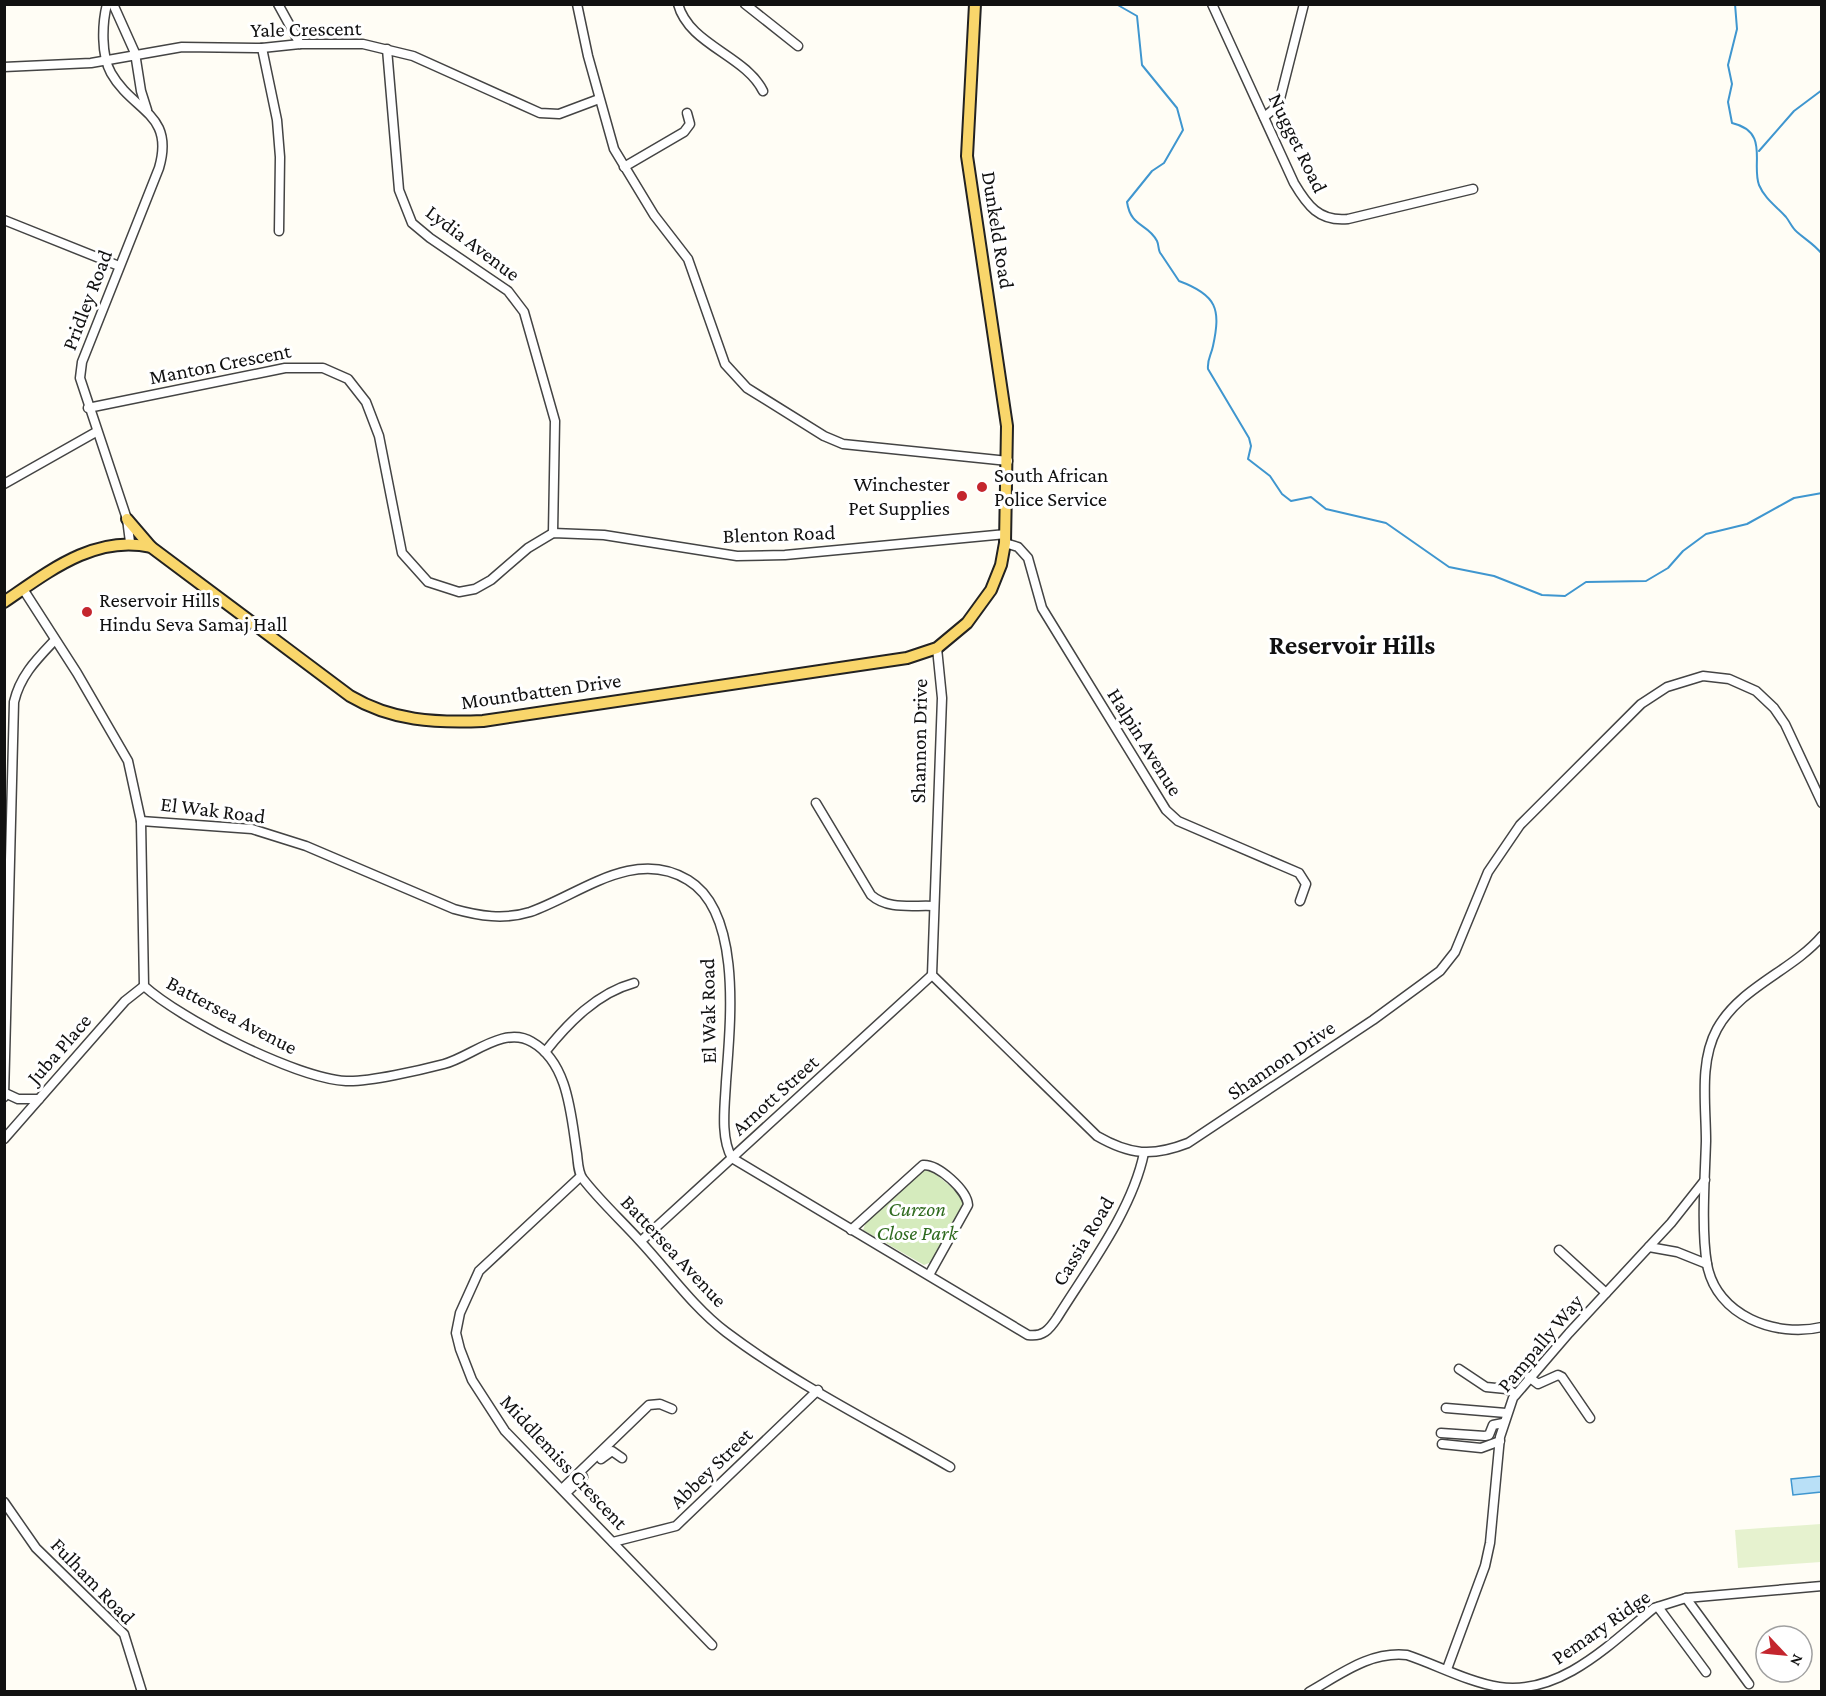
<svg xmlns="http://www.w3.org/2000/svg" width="1826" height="1696" font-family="'Crimson Pro',serif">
<rect width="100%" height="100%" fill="#fffdf5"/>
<path fill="#d5ebbd" d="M923 1169H930L964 1198 965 1208 934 1261 924 1265 863 1230 866 1222Z"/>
<path fill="#e6f2cf" d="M1821 1524V1562L1738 1568 1735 1530Z"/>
<path fill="#b9e0f7" stroke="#3f96cf" stroke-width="1.5" d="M1821 1476V1492L1793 1495 1791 1479Z"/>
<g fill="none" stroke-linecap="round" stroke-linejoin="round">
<g stroke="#3f96cf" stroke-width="2">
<path d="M1116 4 1137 16 1142 65 1177 108 1183 130 1164 163 1152 171 1127 202C1131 228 1148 223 1157 241 1159 245 1158 251 1161 254 1167 263 1173 272 1179 281 1217 295 1221 309 1213 346 1211 356 1207 359 1208 369L1249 438 1251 446 1248 459 1270 476 1282 494 1291 501 1311 497 1326 509 1386 523 1449 567 1494 576 1542 595 1565 596 1586 582 1646 581 1668 568 1683 551 1706 534 1747 524 1794 498 1822 493"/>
<path d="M1735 4 1737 29 1728 65 1732 84 1728 102 1732 123C1770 132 1751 163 1759 185 1765 199 1776 206 1786 217 1790 222 1792 228 1797 232 1806 240 1814 244 1822 254"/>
<path d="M1759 151 1794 111 1822 90"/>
</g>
<defs>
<g id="minor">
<path d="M107 4C102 24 101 55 111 73 133 112 175 113 159 168L82 362 80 378 127 519 130 542"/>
<path d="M113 4 135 53 141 91 147 110"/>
<path d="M278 4 300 44"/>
<path d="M577 4 588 56 614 149 654 215 688 259 725 364 747 388 824 436 843 444 1008 461"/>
<path d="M678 4C689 45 745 55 763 91"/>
<path d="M745 4 798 46"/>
<path d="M1212 4 1294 183C1307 205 1319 222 1348 219L1473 189"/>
<path d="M262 48 277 120 280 157 279 231"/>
<path d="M387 49 399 190 412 223 430 238 508 291 524 312 555 421 553 533"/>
<path d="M4 67 91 63 182 47 262 48 300 44H363L413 56 540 113 559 114 599 99"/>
<path d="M1264 117 1274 109 1280 99 1304 4"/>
<path d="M624 167 684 132 690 124 687 113"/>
<path d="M4 220 119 266"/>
<path d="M88 408 285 368H323L348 379 366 402 379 436 402 553 428 582 459 592 475 589 491 580 528 548 553 533 604 535 737 556 785 555 1006 534"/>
<path d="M4 484 96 432"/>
<path d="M1005 543 1018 547 1028 558 1042 608 1166 810 1178 821 1299 873 1306 884 1300 901"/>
<path d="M23 589 77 673 128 761 141 821 144 986C182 1020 296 1078 346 1081 369 1082 421 1070 444 1064 471 1057 504 1025 532 1042 569 1063 571 1117 577 1154 578 1162 578 1173 583 1179 600 1201 621 1220 640 1241 668 1271 693 1307 726 1332 795 1384 876 1424 950 1467"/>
<path d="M937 648 942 698 932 975 1097 1136C1130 1155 1152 1157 1188 1143L1373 1020 1440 971 1455 952 1488 872 1520 825 1641 704 1667 687 1703 676 1729 679 1756 691 1774 708 1785 724 1822 803"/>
<path d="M816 803 871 895C888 910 912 905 933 906"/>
<path d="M141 821 252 829 306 846 454 909C479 916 504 920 530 912 579 895 634 847 688 880 743 913 730 1026 726 1082 725 1104 720 1138 732 1158L1028 1335C1043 1337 1049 1330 1057 1318 1088 1268 1132 1211 1144 1153"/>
<path d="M1822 936C1792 971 1740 987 1717 1029 1699 1062 1706 1105 1706 1141 1705 1176 1701 1230 1707 1264 1716 1316 1776 1338 1822 1327"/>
<path d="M545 1052C568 1023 597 993 634 983"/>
<path d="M5 1093 18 1099H39"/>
<path d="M4 1097 14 702C20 676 36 660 54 641"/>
<path d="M4 1139 125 1001 144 986"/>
<path d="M580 1177 479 1271 460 1313 456 1333 460 1349 472 1380 505 1431 712 1645"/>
<path d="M851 1230 923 1165C938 1164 967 1190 968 1205L929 1275"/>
<path d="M641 1241 932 975"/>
<path d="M1649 1247 1677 1252 1707 1264"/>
<path d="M1559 1250 1606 1293"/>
<path d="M1459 1369 1486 1387 1506 1389 1516 1394"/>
<path d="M1529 1377 1538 1384 1558 1375 1562 1377 1590 1418"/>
<path d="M1446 1408 1506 1413"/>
<path d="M1441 1433 1485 1436 1489 1435 1493 1425 1503 1423"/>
<path d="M1442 1444 1481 1448 1500 1441"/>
<path d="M601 1459 612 1451 622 1458"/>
<path d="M562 1489 649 1405 660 1404 672 1409"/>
<path d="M566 1493 583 1477"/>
<path d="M4 1502 36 1548 124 1634 142 1692"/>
<path d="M613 1542 676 1526 818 1390"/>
<path d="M1686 1598 1749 1684"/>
<path d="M1658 1607 1706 1672"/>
<path d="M1447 1669 1485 1566 1490 1543 1500 1437 1513 1398 1569 1333 1671 1223 1705 1180"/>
<path d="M1309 1692C1341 1674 1370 1651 1407 1655 1437 1665 1468 1682 1499 1687 1560 1696 1610 1644 1654 1608L1686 1598 1822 1586"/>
</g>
<g id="major">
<path d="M127 519 151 547"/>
<path d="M4 602C48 572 95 534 151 547L350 696C392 721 435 723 483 721L907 658 937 648 967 623 991 590 1001 565 1005 543 1007 426 967 156 975 4"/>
</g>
</defs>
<use href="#minor" stroke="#444" stroke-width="11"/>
<use href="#major" stroke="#222" stroke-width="14"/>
<use href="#minor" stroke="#fff" stroke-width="8"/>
<use href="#major" stroke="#f9d66b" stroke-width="10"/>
</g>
<g fill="#c4262e" stroke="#fff" stroke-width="2">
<circle cx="982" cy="487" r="6"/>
<circle cx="962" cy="496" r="6"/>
<circle cx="87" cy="612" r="6"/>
</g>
<g text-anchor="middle" stroke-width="6" stroke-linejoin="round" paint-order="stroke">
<g font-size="21" fill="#111" stroke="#fff">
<text transform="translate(306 29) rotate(-1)" y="7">Yale Crescent</text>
<text transform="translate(1298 143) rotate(64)" y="7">Nugget Road</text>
<text transform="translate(998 230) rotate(81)" y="7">Dunkeld Road</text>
<text transform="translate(473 243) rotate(37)" y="7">Lydia Avenue</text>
<text transform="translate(87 300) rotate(-69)" y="7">Pridley Road</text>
<text transform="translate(220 364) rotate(-11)" y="7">Manton Crescent</text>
<text transform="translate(779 534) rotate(-2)" y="7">Blenton Road</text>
<text transform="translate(541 691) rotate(-8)" y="7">Mountbatten Drive</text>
<text transform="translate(919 741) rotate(-89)" y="7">Shannon Drive</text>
<text transform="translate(1145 742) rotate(58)" y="7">Halpin Avenue</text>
<text transform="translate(213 810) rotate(7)" y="7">El Wak Road</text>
<text transform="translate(708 1011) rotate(-91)" y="7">El Wak Road</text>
<text transform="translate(232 1015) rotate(28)" y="7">Battersea Avenue</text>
<text transform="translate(59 1049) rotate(-49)" y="7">Juba Place</text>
<text transform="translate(1281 1060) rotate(-34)" y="7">Shannon Drive</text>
<text transform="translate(775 1095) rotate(-42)" y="7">Arnott Street</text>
<text transform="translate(1083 1241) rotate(-59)" y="7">Cassia Road</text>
<text transform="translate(674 1251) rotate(47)" y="7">Battersea Avenue</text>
<text transform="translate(1540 1343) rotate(-50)" y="7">Pampally Way</text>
<text transform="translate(564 1462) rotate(47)" y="7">Middlemiss Crescent</text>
<text transform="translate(711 1468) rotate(-44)" y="7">Abbey Street</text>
<text transform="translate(93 1581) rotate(46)" y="7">Fulham Road</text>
<text transform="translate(1601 1627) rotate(-35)" y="7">Pemary Ridge</text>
</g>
<g font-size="21" fill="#111" stroke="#fff" text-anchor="start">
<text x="994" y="482">South African<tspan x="994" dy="24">Police Service</tspan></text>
<text x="950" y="491" text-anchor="end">Winchester<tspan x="950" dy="24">Pet Supplies</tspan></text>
<text x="99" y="607">Reservoir Hills<tspan x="99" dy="24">Hindu Seva Samaj Hall</tspan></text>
</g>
<g font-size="21" font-style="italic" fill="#2f6b1f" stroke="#fff">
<text x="917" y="1216">Curzon<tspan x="917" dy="24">Close Park</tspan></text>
</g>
<g font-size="27" font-weight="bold" fill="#111" stroke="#fff">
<text x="1352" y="654">Reservoir Hills</text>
</g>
</g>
<rect width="1826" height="1696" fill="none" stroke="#111111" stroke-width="12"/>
<g transform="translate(1784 1654) rotate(116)"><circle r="28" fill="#ffffff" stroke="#a0a0a0" stroke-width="1.5"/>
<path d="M0-4.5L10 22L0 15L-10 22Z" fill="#c4262e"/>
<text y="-9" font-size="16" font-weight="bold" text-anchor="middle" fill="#111111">N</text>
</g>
</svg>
